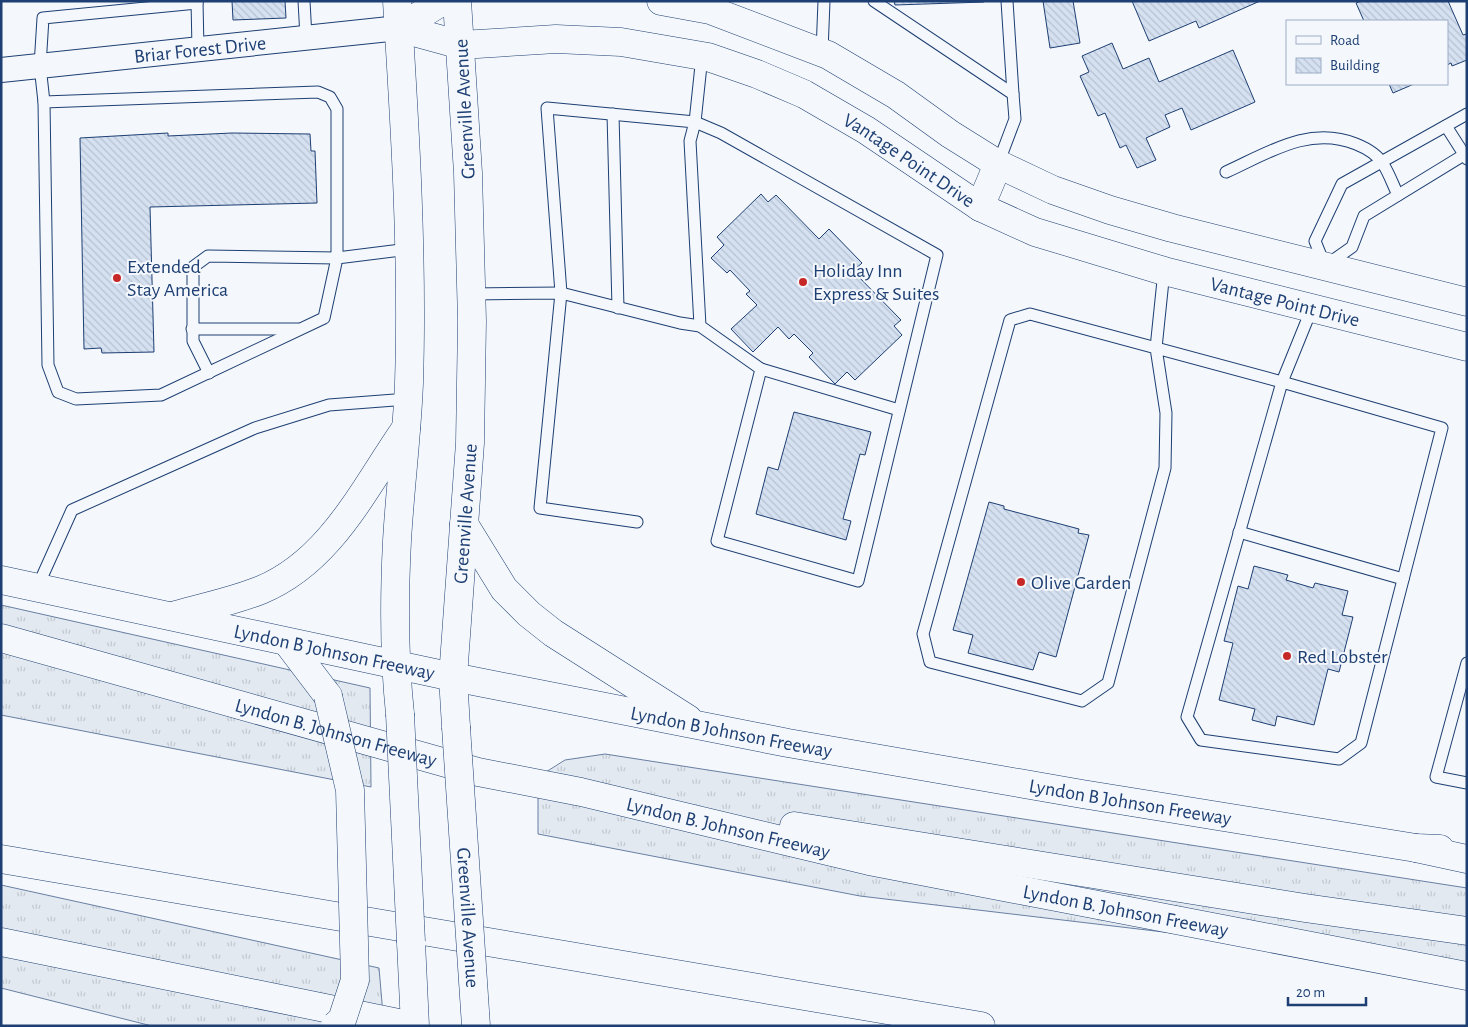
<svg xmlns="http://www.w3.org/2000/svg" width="1468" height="1027" font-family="'Alegreya Sans',sans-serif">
<defs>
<pattern id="grass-tufts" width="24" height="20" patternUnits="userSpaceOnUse" patternTransform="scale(1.25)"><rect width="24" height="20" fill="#e3e9f0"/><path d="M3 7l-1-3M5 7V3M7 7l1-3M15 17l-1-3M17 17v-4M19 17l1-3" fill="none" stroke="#c2c9d1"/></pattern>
<pattern id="building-back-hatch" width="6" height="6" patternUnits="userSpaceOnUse" patternTransform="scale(1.25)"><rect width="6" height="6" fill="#d5e0f0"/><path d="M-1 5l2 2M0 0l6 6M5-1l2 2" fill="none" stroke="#b6c1d1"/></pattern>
</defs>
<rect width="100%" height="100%" fill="#f4f7fb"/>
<g fill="url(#grass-tufts)" stroke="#687fa3">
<path d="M1 605 370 688 371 787 1 715Z"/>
<path d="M605 754 1467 888V968L860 896 538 834V777L565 760Z"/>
<path d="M1 885 379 968 384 1026H152L1 988Z"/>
</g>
<g fill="url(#building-back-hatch)" stroke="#1d3f73">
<path d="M232 1H285L286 18 233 20Z"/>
<path d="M894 1H984V2L895 5Z"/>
<path d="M1043 1H1073L1080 43 1050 48Z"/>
<path d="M1132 1H1260L1199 28 1196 21 1149 41Z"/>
<path d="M1361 1H1448L1463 35 1467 34V60L1452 66 1451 63 1447 65V21H1364L1356 3Z"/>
<path d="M1112 43 1123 69 1149 58 1159 82 1233 50 1255 102 1191 130 1182 108 1165 115 1170 127 1146 138 1156 160 1137 168 1126 145 1120 148 1105 113 1098 116 1080 76 1089 72 1082 56Z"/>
<path d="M1389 84H1414L1393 93Z"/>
<path d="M168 133V136L232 133 310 134 311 151H315L317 203 150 207 154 352 102 353 101 348 84 349 80 138Z"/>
<path d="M761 194 768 202 776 195 819 239 829 229 862 263 853 271 901 320 894 326 902 335 855 380 847 372 835 384 809 357 813 353 794 334 789 339 778 327 753 352 731 329 757 305 746 294 750 291 730 270 727 273 711 258 724 245 717 237Z"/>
<path d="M794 412 871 432 865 455 860 454 843 519 851 521 846 540 756 514 768 467 778 470Z"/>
<path d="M989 502 1004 506V509L1079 529 1078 533 1089 535 1056 657 1039 652 1033 670 968 653 973 635 953 630Z"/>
<path d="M1254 566 1288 575 1286 580 1313 588 1315 583 1348 591 1342 615 1353 617 1339 672 1328 669 1314 725 1277 716 1275 726 1252 720 1255 709 1219 700 1233 643 1224 641 1238 586 1248 589Z"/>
</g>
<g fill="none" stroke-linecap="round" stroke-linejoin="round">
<defs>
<g id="lane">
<path d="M197 1 198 49"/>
<path d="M304 1 306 37"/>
<path d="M874 1 1013 94 1015 119 998 164"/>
<path d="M1007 1 1013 94"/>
<path d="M197 3 43 18 40 66 44 102 48 365 58 392 76 399 161 395 324 318 337 258 409 249"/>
<path d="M822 52 824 1"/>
<path d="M44 102 318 92 330 97 337 109V258L208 256 193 267V341L209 373"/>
<path d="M613 114 618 308"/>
<path d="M1467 114 1342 184 1315 241 1325 266 1352 247 1364 216 1467 153"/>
<path d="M1446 126 1467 159"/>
<path d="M1226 172C1268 153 1309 125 1356 144 1366 148 1377 154 1383 164 1389 173 1393 185 1398 195"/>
<path d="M1164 271 1156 348 1166 413 1165 468 1108 683 1082 701 930 662 923 634 1010 320 1030 314 1282 382 1187 717 1201 740 1339 759 1361 743 1442 428 1282 382 1312 308"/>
<path d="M471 294 561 293 680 323 700 326"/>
<path d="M192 329H298"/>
<path d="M761 369 899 410"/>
<path d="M637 522 540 508 561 293 547 108 695 122 690 141 700 326 761 369 717 541 858 581 937 255 721 133 695 122 702 56"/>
<path d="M1239 532 1403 579"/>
<path d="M37 588 72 510 255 428 329 405 408 399"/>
<path d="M1467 663 1436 777 1467 783"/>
</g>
<g id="street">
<path id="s1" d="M1 70 399 28"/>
</g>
<g id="secondary">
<path d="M397 1C405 128 413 256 409 383 407 435 400 488 397 541 394 599 394 657 400 714"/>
<path d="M661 1 710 10 828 55 896 95 950 134 998 164 1053 190 1110 210 1172 228 1467 302"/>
<path id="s2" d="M399 28 461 45 556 39 621 42 708 57 757 74 804 94 866 130 980 207 1035 232 1164 271 1467 347"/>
<path d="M399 28 443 1"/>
<path d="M980 207 998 164"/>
<path d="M464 524 504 589 529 614 553 633 688 719"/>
<path id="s3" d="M1 580 453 677 788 743 1082 794 1416 848 1440 849"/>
<path d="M176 615C204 607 234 601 261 590 331 561 364 488 406 428"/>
<path d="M287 642 328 696"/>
<path id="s4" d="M456 727 453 677 470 443 472 321 468 173 457 1"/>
<path d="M411 942 415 1026"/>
</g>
<g id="highway">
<path id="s5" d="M1 638 478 772 581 792 869 861 1467 976"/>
<path d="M794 826 1305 908 1467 931"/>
<path d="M1416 848 1467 859"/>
<path d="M1 859 981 1026"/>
<path d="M1 942 413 1026"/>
</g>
</defs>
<use href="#lane" stroke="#1d3f73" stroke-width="13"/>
<use href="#street" stroke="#1d3f73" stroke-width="26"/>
<use href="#secondary" stroke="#1d3f73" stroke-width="29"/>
<use href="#highway" stroke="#1d3f73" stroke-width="29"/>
<use href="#lane" stroke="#f4f7fb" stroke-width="11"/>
<use href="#street" stroke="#f4f7fb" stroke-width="24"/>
<use href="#secondary" stroke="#f4f7fb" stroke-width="28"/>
<use href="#highway" stroke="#f4f7fb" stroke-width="28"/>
<defs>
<g id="secondary-bridge">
<path d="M328 696 350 790 355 980 342 1020 335 1026"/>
<path d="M400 714 411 942"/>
<path id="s6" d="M456 727 476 1026"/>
</g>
</defs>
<use href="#secondary-bridge" stroke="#1d3f73" stroke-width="29" stroke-linecap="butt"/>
<use href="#secondary-bridge" stroke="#f4f7fb" stroke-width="28"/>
</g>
<g fill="#c62828" stroke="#f4f7fb" stroke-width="2">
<circle cx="117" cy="278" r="5"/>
<circle cx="803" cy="282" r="5"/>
<circle cx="1021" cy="582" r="5"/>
<circle cx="1287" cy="656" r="5"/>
</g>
<g text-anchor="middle" stroke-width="4" stroke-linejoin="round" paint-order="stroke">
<g font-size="20" fill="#1d3f73" stroke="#f4f7fb">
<text dy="7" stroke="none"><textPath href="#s1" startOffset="200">Briar Forest Drive</textPath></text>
<text transform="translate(464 109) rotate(-93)" y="7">Greenville Avenue</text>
<text dy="7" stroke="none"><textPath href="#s2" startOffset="540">Vantage Point Drive</textPath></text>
<text dy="7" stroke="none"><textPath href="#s2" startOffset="945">Vantage Point Drive</textPath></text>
<text dy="7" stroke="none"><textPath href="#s4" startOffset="214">Greenville Avenue</textPath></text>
<text dy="7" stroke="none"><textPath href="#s3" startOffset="341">Lyndon B Johnson Freeway</textPath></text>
<text dy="7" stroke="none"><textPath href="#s5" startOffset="348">Lyndon B. Johnson Freeway</textPath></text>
<text dy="7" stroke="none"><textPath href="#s3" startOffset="746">Lyndon B Johnson Freeway</textPath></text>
<text dy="7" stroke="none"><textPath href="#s3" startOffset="1151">Lyndon B Johnson Freeway</textPath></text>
<text dy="7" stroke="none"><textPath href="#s5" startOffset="752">Lyndon B. Johnson Freeway</textPath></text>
<text dy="7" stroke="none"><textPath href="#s5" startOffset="1158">Lyndon B. Johnson Freeway</textPath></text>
<text dy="7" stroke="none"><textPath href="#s6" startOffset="191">Greenville Avenue</textPath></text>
</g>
<g font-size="20" fill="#1d3f73" stroke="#f4f7fb" text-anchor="start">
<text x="127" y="273">Extended<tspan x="127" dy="23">Stay America</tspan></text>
<text x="813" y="277">Holiday Inn<tspan x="813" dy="23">Express &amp; Suites</tspan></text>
<text x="1031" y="589">Olive Garden</text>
<text x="1297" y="663">Red Lobster</text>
</g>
</g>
<rect width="1468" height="1027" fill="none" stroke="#1d3f73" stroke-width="5"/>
<rect x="1286" y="20" width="162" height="65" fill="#f4f7fb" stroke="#9eadc5"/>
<rect x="1296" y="36" width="25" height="8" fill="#f4f7fb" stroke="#9eadc5"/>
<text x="1330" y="45" font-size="15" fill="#1d3f73">Road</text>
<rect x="1296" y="58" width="25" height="15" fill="url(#building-back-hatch)" stroke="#9eadc5"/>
<text x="1330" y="70" font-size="15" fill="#1d3f73">Building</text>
<path d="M1288 997v8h78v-8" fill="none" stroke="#1d3f73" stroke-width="2.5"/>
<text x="1296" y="997" font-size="15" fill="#1d3f73" stroke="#f4f7fb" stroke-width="4" paint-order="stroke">20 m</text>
</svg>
